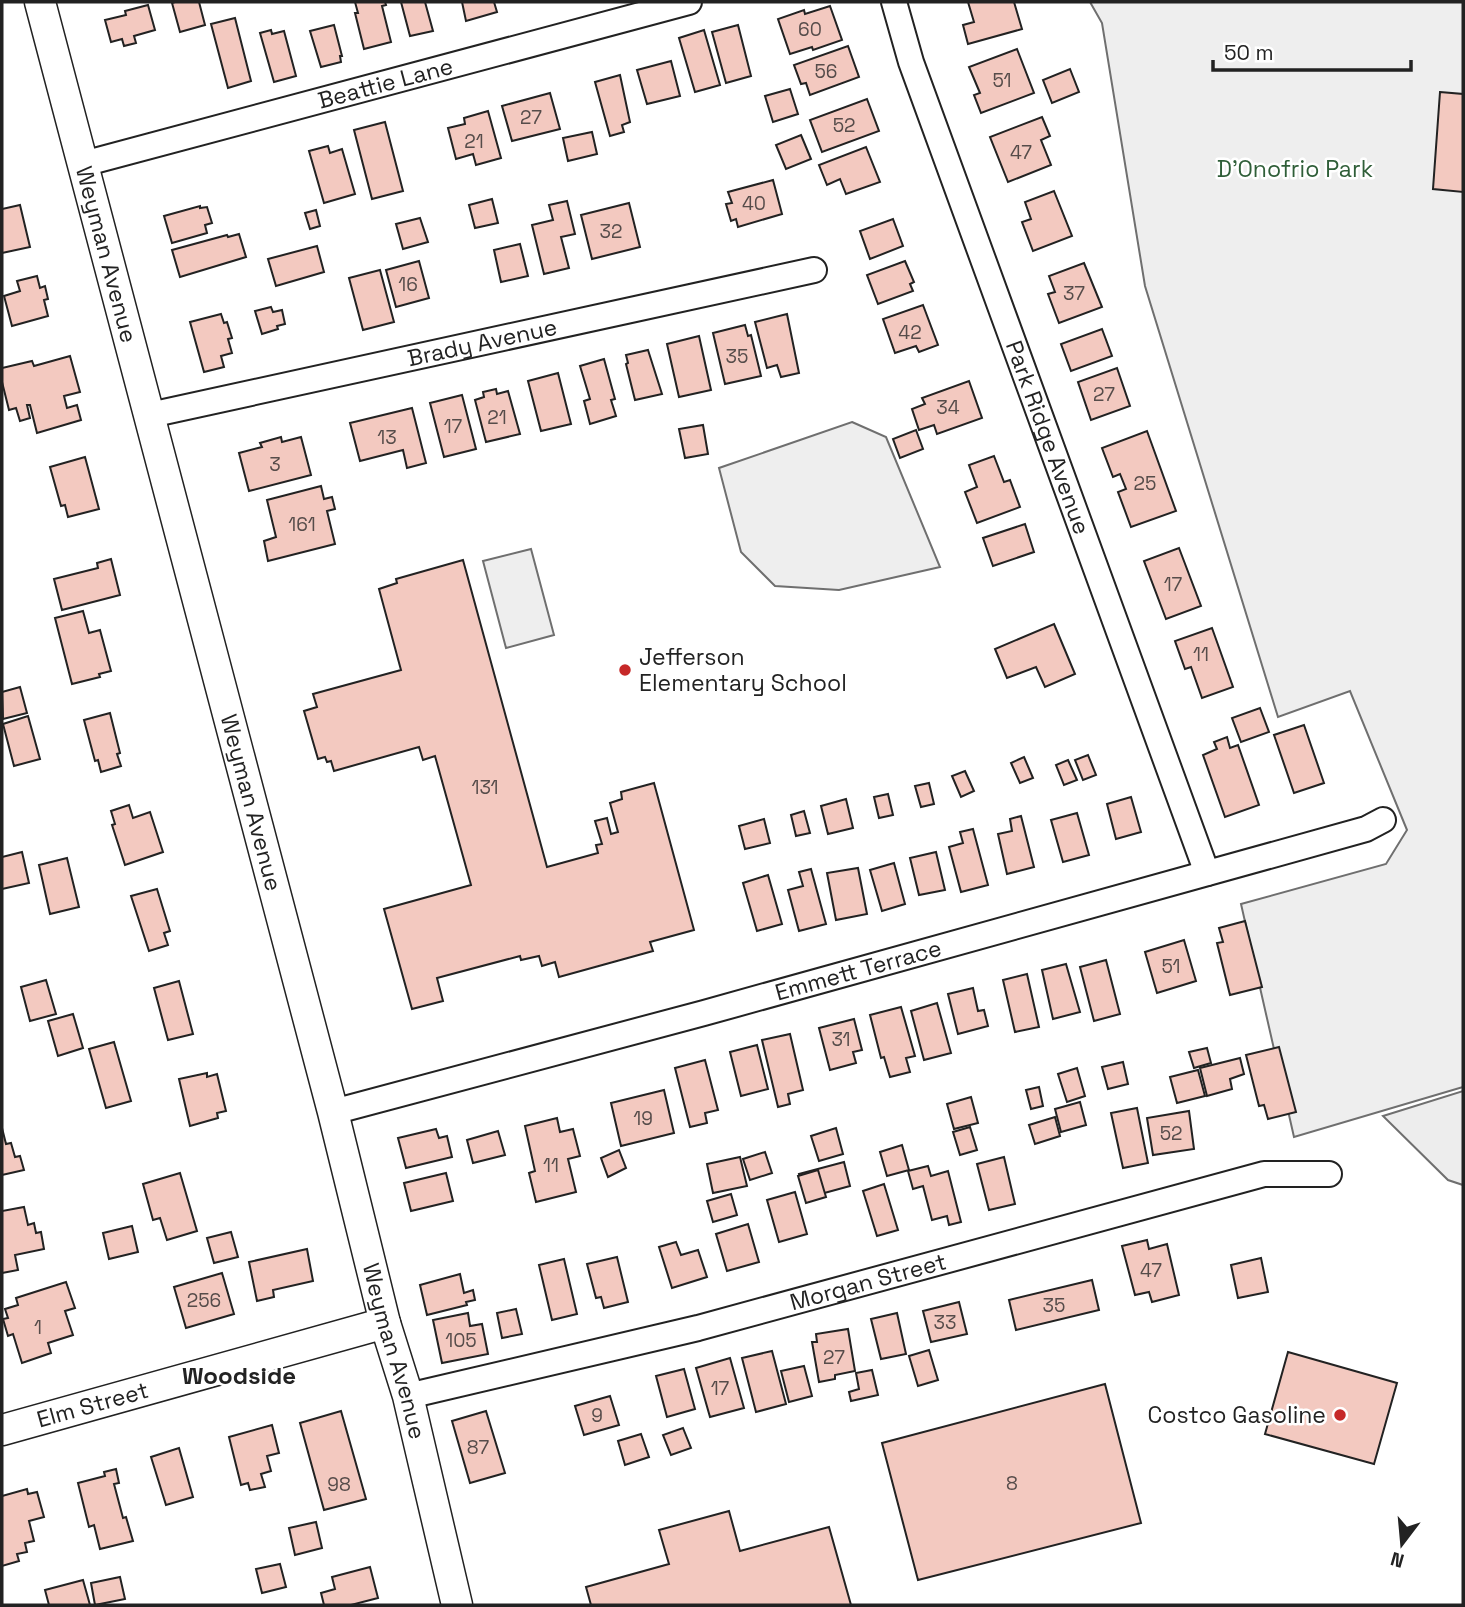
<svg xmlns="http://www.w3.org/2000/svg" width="1465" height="1607" font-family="'Space Grotesk',sans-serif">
<rect width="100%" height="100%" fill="#fff"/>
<g fill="#eee" stroke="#6f6f6f" stroke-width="2">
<path d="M1090 2H1463V1087L1294 1137 1241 904 1386 864 1407 830 1350 691 1278 717 1145 286 1102 23Z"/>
<path d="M852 422 886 437 940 567 839 590 775 586 741 552 719 468Z"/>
<path d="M531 549 554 635 506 648 483 561Z"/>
</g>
<path fill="#ededed" stroke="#6f6f6f" stroke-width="2" d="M1463 1091V1185L1448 1180 1383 1116Z"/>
<g fill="#f3c9c0" stroke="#222" stroke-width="2">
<path d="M175 2H199L205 25 180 32 172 3Z"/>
<path d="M355 2H385L386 5 382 6 391 42 364 49 355 13H358Z"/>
<path d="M401 2H425L433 31 410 36Z"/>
<path d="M462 2H494L497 12 466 21Z"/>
<path d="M968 2H1014L1022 29 968 44 963 25 974 22Z"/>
<path d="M148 5 155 30 134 36 136 43 124 46 122 39 111 42 105 20 126 15 125 11Z"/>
<path d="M830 6 842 40 813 50 812 47 790 54 778 19 804 10 805 14Z"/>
<path d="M235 18 251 81 228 88 211 24Z"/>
<path d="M334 25 342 56H340L341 62 321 67 310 31Z"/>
<path d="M738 25 751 76 726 83 712 32Z"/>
<path d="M271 30 272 34 284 31 296 76 274 82 260 33Z"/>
<path d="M704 30 720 85 695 92 679 38Z"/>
<path d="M848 46 859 77 810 95 806 83 801 84 794 65Z"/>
<path d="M1017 49 1034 93 981 113 974 95 980 93 969 67Z"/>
<path d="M671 61 680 96 647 104 637 70Z"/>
<path d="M1070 69 1079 92 1052 103 1043 80Z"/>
<path d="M620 75 630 122 622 125 624 132 610 136 595 82Z"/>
<path d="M790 89 798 114 773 122 765 96Z"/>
<path d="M1440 92 1463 94V192L1433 189Z"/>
<path d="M550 93 560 129 512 141 502 106Z"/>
<path d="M867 99 879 131 822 152 810 120Z"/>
<path d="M488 111 501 158 476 165 473 154 456 159 448 128 465 124 464 118Z"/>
<path d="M1042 117 1050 136 1041 140 1051 165 1008 182 990 137Z"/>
<path d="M385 122 403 191 372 199 354 130Z"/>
<path d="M592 132 597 154 568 161 563 138Z"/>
<path d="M801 135 811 159 786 169 776 145Z"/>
<path d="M328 146 330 153 342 149 355 194 324 203 309 151Z"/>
<path d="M866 147 880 182 846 194 840 179 827 185 819 165Z"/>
<path d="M773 180 782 214 738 227 736 219 731 221 726 204 732 203 728 192Z"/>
<path d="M1054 191 1072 236 1033 251 1022 222 1031 219 1025 202Z"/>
<path d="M492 199 498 223 475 228 469 205Z"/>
<path d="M567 201 575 234 561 237 569 268 544 274 532 225 553 220 549 205Z"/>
<path d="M629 203 640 247 592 259 581 215Z"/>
<path d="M20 205 30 247 2 253V209Z"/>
<path d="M200 206V208L207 207 212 223 205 225 207 233 172 243 164 216Z"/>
<path d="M316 210 320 226 310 229 305 213Z"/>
<path d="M420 218 428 242 403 249 396 224Z"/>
<path d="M893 219 903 246 870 259 860 231Z"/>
<path d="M239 234 246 257 180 277 172 250 227 235 228 237Z"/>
<path d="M520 244 528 276 501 282 494 250Z"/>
<path d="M317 246 324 272 276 286 268 259Z"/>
<path d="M419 261 429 298 396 307 386 270Z"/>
<path d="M905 261 914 282 910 284 913 291 878 304 867 275Z"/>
<path d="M1084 263 1102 307 1059 323 1048 294 1055 292 1049 276Z"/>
<path d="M380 270 394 322 363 330 349 278Z"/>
<path d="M37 276 40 288 45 286 48 299 44 300 48 316 12 326 4 296 20 291 17 281Z"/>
<path d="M923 305 938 345 919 352 916 346 895 353 883 319Z"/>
<path d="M271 307 273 312 282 310 285 324 277 326 278 329 262 334 255 311Z"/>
<path d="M221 314 224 323 227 322 232 338 228 339 232 353 221 356 224 367 204 372 190 322Z"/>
<path d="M787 314 799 373 781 377 777 365 767 368 755 322Z"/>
<path d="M745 325 748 336 751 335 761 376 725 384 713 333Z"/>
<path d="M1102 329 1112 356 1071 371 1061 344Z"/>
<path d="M699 336 711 390 679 397 667 344Z"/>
<path d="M648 350 662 394 635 400 626 364 628 363 626 355Z"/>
<path d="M70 356 80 392 64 396 67 408 77 405 81 420 37 433 30 405H27L30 418 20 421 16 408 9 410 2 382V368L32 361 34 366Z"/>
<path d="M604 359 615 399 611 400 616 416 590 424 584 401 590 399 580 366Z"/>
<path d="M1117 368 1130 406 1091 420 1078 382Z"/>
<path d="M558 373 571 424 541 431 528 381Z"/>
<path d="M969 381 982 418 937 434 934 425 919 430 912 409 925 404 922 398Z"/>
<path d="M496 389 497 394 508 391 520 434 486 442 475 400 484 397 483 392Z"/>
<path d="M462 395 476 449 444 457 430 403Z"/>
<path d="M412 408 426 463 407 468 403 450 360 461 350 423Z"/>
<path d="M703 425 708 454 685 458 679 429Z"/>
<path d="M916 430 923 449 900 458 893 439Z"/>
<path d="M1147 431 1176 511 1131 527 1118 492 1126 489 1120 474 1113 477 1102 448Z"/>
<path d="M281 437 282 442 301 437 311 475 249 491 239 453 262 447 260 443Z"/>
<path d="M994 456 1004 482 1010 480 1020 507 977 523 965 492 977 487 969 465Z"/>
<path d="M85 457 99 509 68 517 65 505 61 506 50 467Z"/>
<path d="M321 486 324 499 332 497 335 509 327 511 335 544 268 561 264 541 276 537 267 500Z"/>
<path d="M1025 524 1034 552 993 566 983 538Z"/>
<path d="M1179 548 1201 606 1166 619 1144 561Z"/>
<path d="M111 559 120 595 62 610 54 579 98 568 97 563Z"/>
<path d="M463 560 547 867 598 853 596 845 602 844 595 821 607 818 611 834 618 832 610 803 622 799 621 792 654 783 694 930 650 942 653 951 559 977 555 962 542 966 539 956 521 960 520 956 437 978 443 1001 412 1009 384 909 471 885 435 756 423 760 419 747 334 771 331 761 327 762 325 757 318 759 304 711 317 707 313 694 401 670 379 589 397 583 396 579Z"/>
<path d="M83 611 89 633 100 630 111 671 99 674 100 677 72 684 55 618Z"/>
<path d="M1054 624 1075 674 1045 687 1036 667 1007 678 995 649Z"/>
<path d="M1212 628 1233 687 1202 698 1191 667 1185 669 1175 641Z"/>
<path d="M20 687 27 713 3 719 2 692Z"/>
<path d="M1260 708 1269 732 1241 742 1232 718Z"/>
<path d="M110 713 120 753 117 754 121 766 101 772 98 760 95 761 84 720Z"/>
<path d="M28 716 40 759 14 766 3 724Z"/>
<path d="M1304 725 1324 783 1294 793 1274 735Z"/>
<path d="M1227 737 1230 748 1238 745 1259 805 1225 817 1203 755 1217 749 1214 742Z"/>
<path d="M1088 755 1096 775 1083 780 1075 760Z"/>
<path d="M1024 757 1033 778 1020 783 1011 763Z"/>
<path d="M1068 760 1077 780 1064 785 1056 765Z"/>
<path d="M965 771 974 791 961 797 952 776Z"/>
<path d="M929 783 934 804 921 807 915 786Z"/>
<path d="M888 794 893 815 879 818 874 797Z"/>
<path d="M1131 797 1141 832 1116 839 1107 804Z"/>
<path d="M846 799 853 828 828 834 821 806Z"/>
<path d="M129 805 133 818 150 812 163 852 125 865 112 825 115 824 111 811Z"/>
<path d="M804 811 810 833 796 836 791 815Z"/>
<path d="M1077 813 1089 855 1063 862 1051 820Z"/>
<path d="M1021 816 1034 867 1007 874 998 834 1012 831 1010 819Z"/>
<path d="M764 819 770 843 745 849 739 826Z"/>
<path d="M973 829 988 885 961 892 949 847 963 843 960 832Z"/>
<path d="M22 852 29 883 2 889V857Z"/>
<path d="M936 852 945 890 919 895 910 858Z"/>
<path d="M67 858 79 907 50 914 39 865Z"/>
<path d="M894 863 905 904 882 911 870 870Z"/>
<path d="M858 868 867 914 836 920 827 873Z"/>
<path d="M811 869 826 924 799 931 788 890 803 886 799 872Z"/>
<path d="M768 875 782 924 757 931 743 883Z"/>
<path d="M157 889 170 931 164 933 168 945 149 951 131 896Z"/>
<path d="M1245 921 1262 987 1230 995 1217 943 1223 942 1219 928Z"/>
<path d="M1184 940 1196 981 1157 993 1145 952Z"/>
<path d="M1106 960 1120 1014 1094 1021 1080 967Z"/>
<path d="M1066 964 1080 1012 1053 1019 1042 970Z"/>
<path d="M1027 974 1039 1027 1015 1032 1003 980Z"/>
<path d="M46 980 56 1014 30 1021 21 987Z"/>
<path d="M179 981 193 1034 168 1040 154 988Z"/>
<path d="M973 988 978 1011 984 1010 988 1026 958 1034 948 994Z"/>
<path d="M937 1003 951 1053 924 1060 911 1011Z"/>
<path d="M901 1007 915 1056 906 1058 910 1072 890 1077 884 1057 881 1058 870 1015Z"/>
<path d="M73 1014 83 1048 58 1056 48 1021Z"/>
<path d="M854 1019 862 1050 853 1052 856 1063 830 1070 819 1028Z"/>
<path d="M790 1034 803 1090 788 1094 790 1104 778 1107 762 1040Z"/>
<path d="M114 1042 131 1101 106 1108 89 1049Z"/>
<path d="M757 1045 768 1089 741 1096 730 1052Z"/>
<path d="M1279 1047 1296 1112 1268 1119 1264 1105 1259 1106 1246 1055Z"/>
<path d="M1207 1048 1211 1063 1194 1068 1189 1052Z"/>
<path d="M1240 1058 1244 1074 1230 1079 1232 1089 1207 1096 1200 1068Z"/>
<path d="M705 1060 718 1110 705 1113 707 1123 690 1127 675 1068Z"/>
<path d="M1123 1062 1128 1084 1108 1089 1102 1067Z"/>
<path d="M1077 1068 1085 1096 1067 1102 1058 1074Z"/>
<path d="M1198 1070 1205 1096 1177 1103 1170 1077Z"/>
<path d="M207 1073V1077L217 1074 226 1111 217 1113 218 1118 190 1126 179 1079Z"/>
<path d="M1039 1087 1043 1106 1031 1109 1026 1090Z"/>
<path d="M664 1090 674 1133 621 1146 611 1103Z"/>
<path d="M971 1097 978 1123 954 1129 947 1104Z"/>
<path d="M1080 1102 1086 1125 1061 1132 1055 1109Z"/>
<path d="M1137 1108 1148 1163 1123 1168 1111 1113Z"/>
<path d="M1189 1111 1194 1149 1153 1155 1147 1118Z"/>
<path d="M1055 1117 1060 1136 1035 1144 1029 1125Z"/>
<path d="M557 1118 560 1132 573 1129 580 1156 568 1159 576 1192 536 1202 529 1173 535 1171 525 1126Z"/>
<path d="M970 1127 977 1150 960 1155 953 1132Z"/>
<path d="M2 1128 6 1144 11 1143 15 1157 20 1156 24 1170 2 1175Z"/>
<path d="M836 1128 843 1154 819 1161 811 1136Z"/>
<path d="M436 1129 439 1138 447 1136 452 1157 406 1168 398 1138Z"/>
<path d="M498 1131 505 1155 473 1163 467 1140Z"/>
<path d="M902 1145 909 1170 887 1176 880 1152Z"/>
<path d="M619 1150 626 1168 608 1177 601 1158Z"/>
<path d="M765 1152 772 1173 750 1180 743 1159Z"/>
<path d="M740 1157 747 1186 713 1193 707 1164Z"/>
<path d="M1004 1157 1015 1204 989 1210 977 1164Z"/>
<path d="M844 1162 850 1186 806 1198 799 1174Z"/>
<path d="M928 1166 931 1176 948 1171 961 1222 949 1225 947 1216 932 1220 923 1186 913 1189 908 1171Z"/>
<path d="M818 1170 826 1197 806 1203 798 1176Z"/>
<path d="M180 1173 197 1231 167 1240 160 1218 153 1220 143 1184Z"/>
<path d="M446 1173 453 1201 411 1211 404 1183Z"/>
<path d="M884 1184 898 1230 877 1236 863 1191Z"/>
<path d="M795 1192 807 1234 779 1242 767 1200Z"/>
<path d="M731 1194 737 1215 713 1222 707 1201Z"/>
<path d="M24 1207 28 1225 34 1223 36 1233 41 1232 44 1249 15 1255 18 1270 2 1273V1211Z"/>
<path d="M748 1224 759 1262 727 1271 716 1234Z"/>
<path d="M132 1226 138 1252 109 1259 103 1233Z"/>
<path d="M231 1232 238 1257 214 1263 207 1238Z"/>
<path d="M1147 1240 1149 1249 1167 1244 1179 1295 1152 1302 1149 1292 1135 1295 1122 1246Z"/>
<path d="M676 1242 681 1255 698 1250 707 1277 672 1288 659 1247Z"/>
<path d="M307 1249 313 1281 273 1290 274 1297 257 1301 249 1262Z"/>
<path d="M617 1257 628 1302 604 1308 601 1297 596 1298 587 1264Z"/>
<path d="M1261 1258 1268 1292 1238 1298 1231 1265Z"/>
<path d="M564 1259 577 1314 552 1320 539 1265Z"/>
<path d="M222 1273 234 1314 186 1328 174 1287Z"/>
<path d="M460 1274 464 1293 473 1290 475 1300 466 1302 467 1305 427 1315 420 1285Z"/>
<path d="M1092 1280 1099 1310 1016 1330 1009 1300Z"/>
<path d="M66 1282 75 1308 65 1311 73 1335 48 1343 51 1353 22 1363 13 1334 8 1336 3 1319 8 1318 5 1309 18 1305 16 1298Z"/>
<path d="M959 1302 967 1334 931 1342 923 1311Z"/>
<path d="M516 1309 522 1334 502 1338 497 1313Z"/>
<path d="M468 1313 470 1326 482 1324 488 1354 442 1363 433 1320Z"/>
<path d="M897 1313 906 1354 881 1359 871 1319Z"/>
<path d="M848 1329 855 1371 835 1375V1379L819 1382 812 1342H817L816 1334Z"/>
<path d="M929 1350 938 1380 918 1386 909 1356Z"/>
<path d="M772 1351 786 1404 756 1412 742 1358Z"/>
<path d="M1288 1352 1397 1383 1374 1464 1265 1434Z"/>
<path d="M730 1358 744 1408 710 1417 696 1368Z"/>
<path d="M804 1366 812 1396 789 1402 781 1371Z"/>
<path d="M684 1369 695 1409 667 1417 656 1376Z"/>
<path d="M872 1370 878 1395 851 1401 849 1392 859 1389 856 1373Z"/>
<path d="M1105 1384 1141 1523 918 1580 882 1443Z"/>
<path d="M610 1396 619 1425 584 1435 575 1406Z"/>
<path d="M341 1411 366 1499 324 1510 300 1423Z"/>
<path d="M486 1411 505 1473 470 1483 452 1421Z"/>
<path d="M272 1425 279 1453 267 1456 271 1471 261 1474 265 1487 250 1490 248 1483 241 1485 229 1437Z"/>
<path d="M683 1428 691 1448 671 1455 663 1435Z"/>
<path d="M641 1434 649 1457 625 1465 618 1441Z"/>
<path d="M179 1448 193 1497 166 1505 151 1457Z"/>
<path d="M116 1469 119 1483 114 1484 123 1518 126 1517 133 1541 100 1549 94 1525 89 1527 78 1483 105 1476 104 1472Z"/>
<path d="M27 1489 28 1494 37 1492 44 1517 29 1521 34 1541 25 1543 27 1552 17 1554 19 1561 2 1566V1496Z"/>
<path d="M729 1511 740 1551 829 1527 851 1605H591L586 1587 669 1564 659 1530Z"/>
<path d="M316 1522 322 1548 295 1555 289 1528Z"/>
<path d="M280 1564 286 1587 262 1593 256 1569Z"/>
<path d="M370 1567 378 1598 351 1605H324L321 1593 335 1589 332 1577Z"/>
<path d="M120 1577 125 1599 95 1605 91 1583Z"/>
<path d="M83 1580 90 1605H49L45 1590Z"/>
</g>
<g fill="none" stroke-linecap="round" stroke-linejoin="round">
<defs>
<g id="minor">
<path id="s1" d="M894 2 911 62 1207 873"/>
<path id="s2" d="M83 164 689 2"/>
<path id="s3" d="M150 415 814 270"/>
<path id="s4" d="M333 1112 704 1013 1366 829 1383 820"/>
<path id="s5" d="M408 1396 698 1328 1264 1174H1329"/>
</g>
<g id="tertiary">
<path id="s6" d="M40 2 333 1112 385 1323 408 1396 457 1605"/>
<path id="s7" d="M2 1430 385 1323"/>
</g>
</defs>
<use href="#minor" stroke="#222" stroke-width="28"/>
<use href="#tertiary" stroke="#222" stroke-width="33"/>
<use href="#minor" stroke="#fff" stroke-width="24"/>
<use href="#tertiary" stroke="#fff" stroke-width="30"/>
</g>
<g fill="#c62828" stroke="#fff" stroke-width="2.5">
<circle cx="625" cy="670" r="7"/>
<circle cx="1340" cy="1415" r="7"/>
</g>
<g text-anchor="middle" stroke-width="5" stroke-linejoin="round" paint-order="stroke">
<g font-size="19" fill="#564c4a">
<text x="810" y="36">60</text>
<text x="826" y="78">56</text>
<text x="1002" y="87">51</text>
<text x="531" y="124">27</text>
<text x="844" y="132">52</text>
<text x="474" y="148">21</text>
<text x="1021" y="159">47</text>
<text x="754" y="210">40</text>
<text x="611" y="238">32</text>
<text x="408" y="291">16</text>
<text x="1074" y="300">37</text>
<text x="910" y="339">42</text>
<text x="737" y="363">35</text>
<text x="1104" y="401">27</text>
<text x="948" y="414">34</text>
<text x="497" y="424">21</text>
<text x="453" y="433">17</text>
<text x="387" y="444">13</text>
<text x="275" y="471">3</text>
<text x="1145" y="490">25</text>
<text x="302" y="531">161</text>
<text x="1173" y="591">17</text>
<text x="1201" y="661">11</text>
<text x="485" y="794">131</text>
<text x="1171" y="973">51</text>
<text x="841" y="1046">31</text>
<text x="643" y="1125">19</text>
<text x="1171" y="1140">52</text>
<text x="551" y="1172">11</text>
<text x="1151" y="1277">47</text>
<text x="204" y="1307">256</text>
<text x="1054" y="1312">35</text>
<text x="945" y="1329">33</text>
<text x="38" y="1334">1</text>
<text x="461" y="1347">105</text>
<text x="834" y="1364">27</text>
<text x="720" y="1395">17</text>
<text x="597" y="1422">9</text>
<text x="478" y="1454">87</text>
<text x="1012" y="1490">8</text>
<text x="339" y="1491">98</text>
</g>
<g font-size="23" fill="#222" stroke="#fff">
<text dy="8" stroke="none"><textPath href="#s2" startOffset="313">Beattie Lane</textPath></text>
<text dy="8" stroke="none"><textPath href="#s6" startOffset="261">Weyman Avenue</textPath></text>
<text dy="8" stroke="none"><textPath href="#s3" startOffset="340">Brady Avenue</textPath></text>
<text dy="8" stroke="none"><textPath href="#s1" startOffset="462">Park Ridge Avenue</textPath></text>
<text dy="8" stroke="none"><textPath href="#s6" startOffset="828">Weyman Avenue</textPath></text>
<text dy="8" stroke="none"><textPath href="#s4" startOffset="544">Emmett Terrace</textPath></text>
<text dy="8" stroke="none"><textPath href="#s5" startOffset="474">Morgan Street</textPath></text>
<text dy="8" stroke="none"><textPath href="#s6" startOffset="1395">Weyman Avenue</textPath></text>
<text dy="8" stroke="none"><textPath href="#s7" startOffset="94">Elm Street</textPath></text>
</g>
<g font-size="23" fill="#2f5e38" stroke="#fff">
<text x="1295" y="177">D'Onofrio Park</text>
</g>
<g font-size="23" fill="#222" stroke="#fff" text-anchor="start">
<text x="639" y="665">Jefferson<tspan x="639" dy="26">Elementary School</tspan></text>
<text x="1326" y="1423" text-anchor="end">Costco Gasoline</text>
</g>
<g font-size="24" font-weight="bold" fill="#222" stroke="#fff">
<text x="239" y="1384">Woodside</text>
</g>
</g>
<rect width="1465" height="1607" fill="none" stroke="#222222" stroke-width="7"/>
<g transform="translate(1402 1544) rotate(196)" stroke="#ffffff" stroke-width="5" paint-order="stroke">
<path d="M0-5L12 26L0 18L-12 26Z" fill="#222222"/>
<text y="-10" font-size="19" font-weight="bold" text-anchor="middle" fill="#222222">N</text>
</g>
<path d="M1213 60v10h198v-10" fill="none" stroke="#222222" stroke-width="3.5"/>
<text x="1224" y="60" font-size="21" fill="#222222" stroke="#ffffff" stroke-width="5" paint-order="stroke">50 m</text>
</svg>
